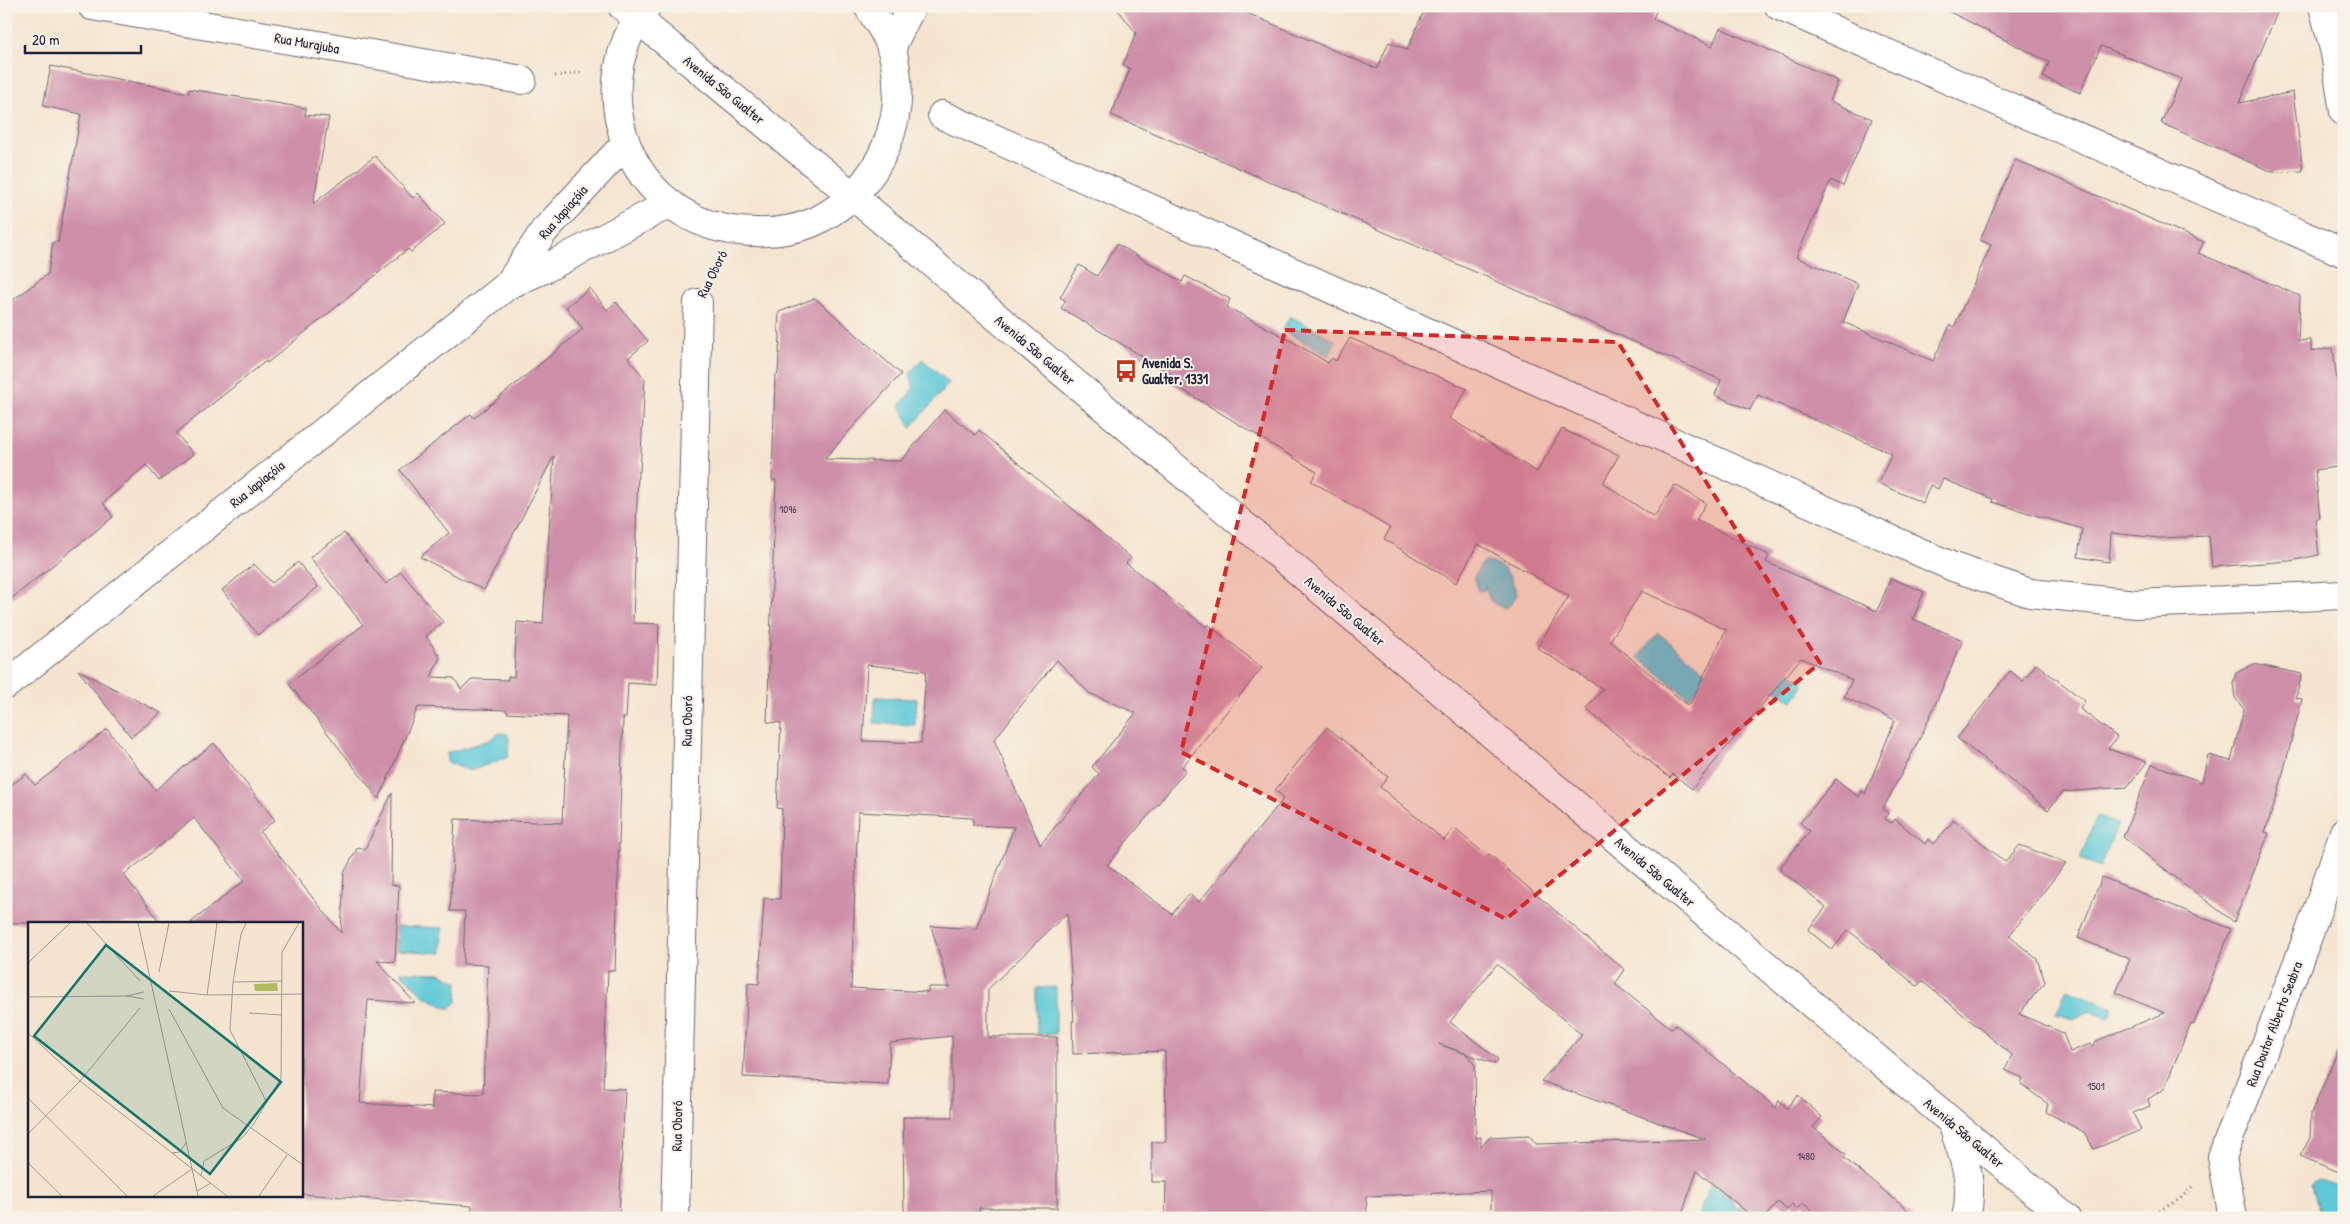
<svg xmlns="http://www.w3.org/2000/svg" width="2350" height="1224" font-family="'Patrick Hand',sans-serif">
<rect width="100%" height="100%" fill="#f7f3e8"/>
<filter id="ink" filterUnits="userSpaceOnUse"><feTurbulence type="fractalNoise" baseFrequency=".02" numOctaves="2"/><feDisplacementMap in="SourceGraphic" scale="10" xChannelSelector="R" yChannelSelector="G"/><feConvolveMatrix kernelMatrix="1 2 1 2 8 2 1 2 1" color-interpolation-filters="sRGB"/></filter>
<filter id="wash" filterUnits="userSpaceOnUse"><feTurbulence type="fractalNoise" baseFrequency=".0096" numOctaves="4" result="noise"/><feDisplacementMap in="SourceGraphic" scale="20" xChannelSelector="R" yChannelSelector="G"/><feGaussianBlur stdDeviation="1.12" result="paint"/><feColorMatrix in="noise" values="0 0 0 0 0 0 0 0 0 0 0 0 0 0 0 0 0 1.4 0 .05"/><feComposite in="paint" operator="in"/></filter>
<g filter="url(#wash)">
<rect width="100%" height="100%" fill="#f5e5d0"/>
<g fill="#5ec9d7" stroke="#407689">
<path d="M1290 316 1336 341 1328 356 1282 330Z"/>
<path d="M922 359 949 383 911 428 900 405 914 388 910 373Z"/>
<path d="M1483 562C1505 562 1511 576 1517 595L1509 606 1503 608 1490 601 1485 585 1484 590 1478 591 1474 577Z"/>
<path d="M1658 633 1709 674 1689 698 1638 657Z"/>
<path d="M1767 658 1805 682 1793 701 1755 678Z"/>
<path d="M875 697 917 699 915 725 874 723Z"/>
<path d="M500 733 507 734 509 738 508 757 470 771 447 762V753L490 740Z"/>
<path d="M2097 816 2118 824 2100 867 2080 859Z"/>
<path d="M398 926 443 928 442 953 397 950Z"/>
<path d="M400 972 440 973 458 982 457 1002 449 1009 424 996Z"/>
<path d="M1056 987V1034H1037V988Z"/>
<path d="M2067 989 2113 1008 2108 1019 2090 1011 2073 1019 2056 1014Z"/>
<path d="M1713 1178 1735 1192 1731 1200 1734 1207 1742 1209 1752 1218H1700L1702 1204Z"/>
<path d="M2319 1181 2344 1189V1218H2320L2311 1185 2314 1182Z"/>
</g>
<g id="blocks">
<g fill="#ce8fa9" fill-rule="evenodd">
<path d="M1115 6H1237L1240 10 1377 69 1389 42 1407 50 1426 6H1658L1653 19 1712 46 1720 28 1838 81 1830 101 1872 119 1843 186 1831 180 1796 257 1858 284 1843 322 1933 361 1950 325 1954 327 1991 245 1980 240 2015 160 2204 242 2198 253 2300 296 2298 341 2311 340V351L2333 348 2344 440V466L2315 470 2320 518 2315 519 2319 555 2290 561 2212 567 2209 536 2160 538 2111 533 2109 562 2078 557 2082 529 1992 502 1993 499 1943 479 1938 489 1930 485 1923 503 1878 483 1892 454 1758 395 1750 410 1715 395 1721 380 1202 152 1201 153 1111 115 1130 69 1123 65 1136 33Z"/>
<path d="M1938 6H2280L2239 103 2293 92 2303 171 2272 172 2161 123 2181 79 2101 46 2080 93 2043 77 2049 62Z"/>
<path d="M51 66 189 93V89L306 108 305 115 329 117 313 204 375 156 413 198 418 193 445 224 411 252 408 249 267 363 266 361 176 433 193 454 159 481 146 465 103 503 113 517 6 603V305L48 274 53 242H58L81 114 43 106Z"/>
<path d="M1117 244 1182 282 1185 276 1230 299 1227 307 1290 340 1328 363 1332 358 1336 361 1350 338 1467 389 1449 418 1537 472 1562 429 1619 455 1603 483 1654 517 1675 485 1706 503 1696 520 1769 555 1766 562 1877 611 1891 578 1924 592 1913 619 1963 640 1924 730 1883 809 1888 813 1885 819 1892 823 1895 819 1925 844 1928 839 1934 844 1954 820 2005 862 2020 845 2066 863 2009 936 2037 959 2045 982 2019 1014 2063 1033 2070 1052 2090 1044 2094 1046 2096 1041 2165 1013 2116 993 2130 959 2078 938 2102 877 2231 929 2194 1024 2191 1023 2164 1089 2148 1099 2150 1106 2133 1113 2141 1130 2094 1149 2084 1132 2046 1112 2048 1104 2021 1084 2023 1078 2005 1070 2012 1055 1922 981 1917 986 1848 930 1832 950 1808 930 1826 907 1779 869 1810 831 1800 823 1836 779 1859 797 1862 791 1865 794 1895 720 1844 697 1852 680 1801 658 1692 789 1673 774 1670 778 1586 709 1603 689 1537 648 1569 596 1478 544 1456 583 1384 539 1390 528 1311 481 1317 472 1168 381 1172 374 1061 308 1066 301 1060 297 1079 265 1097 276ZM1642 591 1726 630 1689 706 1610 641Z"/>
<path d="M590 288 607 310 616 302 648 341 628 358 645 379 640 472H638L633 623 659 624 657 685 628 683 626 718H623L615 971 608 970 603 1088 625 1089 619 1217 507 1214V1218H471L472 1206 301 1194V923H190L244 881 194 818 124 875 161 923H6V789L26 774 35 785 107 729 155 790 214 743 275 820 260 832 341 933 344 873 358 847 365 849 392 793 391 885 399 886 395 962 377 961 415 1003 368 1000 360 1103 432 1108V1092L483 1094 488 965 463 964 465 911H450L455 819 562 823 567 716 507 713V710L418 707 379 799 289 684 363 625 310 557 344 533 386 584 401 572 443 622 426 636 440 657 431 677 454 678 461 689 473 679 508 680V676L514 677 517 622 543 624 554 456 484 590 420 557 449 533 400 470 471 414 474 418 583 329 566 307Z"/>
<path d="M815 298 901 374 824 459 901 461 944 410 975 435 979 430 1131 558 1126 563 1206 627 1208 624 1262 668 1182 767 1186 770 1107 865 1172 914 1189 894 1199 902 1284 798 1275 790 1327 727 1388 777 1380 787 1444 840 1454 828 1487 856 1489 854 1625 970 1615 984 1672 1029 1676 1025 1776 1108 1779 1100 1787 1108 1798 1095 1822 1117 1813 1127 1846 1154 1844 1158 1915 1216H1818L1803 1203 1797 1209 1792 1204 1787 1210 1778 1202 1764 1218H1754L1697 1171 1681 1216 1491 1218V1191L1366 1196 1367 1218 1165 1217 1166 1182H1152V1142H1166L1165 1051 1073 1054 1072 1021H1074L1067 913 988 989V1037H1057V1208H979V1214H904L903 1117H952V1036L890 1043 888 1084 743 1077 748 983 759 984 764 898 780 899 782 809 777 808 781 723 767 722 776 480H772L775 376 778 373 780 335 778 329 779 312ZM1057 660 1089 693 1136 713 1092 767 1099 774 1040 845 994 740ZM867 665 926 671 921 743 863 741ZM858 812 973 818V825L1014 827 976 929 931 926 949 987H928V992L851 988ZM1497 964 1582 1035 1541 1081 1705 1139 1536 1144 1529 1135 1490 1137 1481 1147V1137L1476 1138 1475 1065 1466 1054 1439 1044 1495 1064 1498 1059 1450 1022Z"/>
<path d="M298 562 318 587 258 635 222 590 254 564 272 583Z"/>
<path d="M2036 664 2085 701 2080 709 2117 737 2108 749 2147 762 2127 787 2063 792 2048 810 1957 738 2010 671 2023 681Z"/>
<path d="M2254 664 2302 674 2296 698 2302 699 2278 793 2265 832 2269 833 2234 922 2123 837 2152 764 2202 782 2208 755 2231 761 2244 709 2235 698 2233 683 2236 673Z"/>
<path d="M78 670 161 713 131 737Z"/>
<path d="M2344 1037V1174L2300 1156 2310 1138 2311 1113Z"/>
</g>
</g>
</g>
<g filter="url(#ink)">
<use href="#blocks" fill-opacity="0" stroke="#6c666f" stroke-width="1"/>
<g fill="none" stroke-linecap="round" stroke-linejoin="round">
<defs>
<g id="minor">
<path d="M92 6 522 80"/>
<path d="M1779 6 2344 253"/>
<path d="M2323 6 2335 53 2344 112"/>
<path d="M942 115 1953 567 2030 593 2136 604 2344 595"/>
<path d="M675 1218 698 303"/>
<path d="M2233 1218 2222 1157 2310 931 2344 832"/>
</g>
<g id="tertiary">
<path d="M622 6 853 196 2066 1218"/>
<path d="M647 6C620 39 611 82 620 123 635 189 689 232 756 232 776 233 800 229 818 220 881 187 910 117 892 50 888 35 876 20 868 6"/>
<path d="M891 48 912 6"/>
<path d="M508 285 544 231 625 144"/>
<path d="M6 685 508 285 546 268 669 204"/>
</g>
<path id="secondary" d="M1952 1123C1963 1156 1975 1182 1966 1218"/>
</defs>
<use href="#minor" stroke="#6c666f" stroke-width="30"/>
<use href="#tertiary" stroke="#6c666f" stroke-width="30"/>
<use href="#secondary" stroke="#6c666f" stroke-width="30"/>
<g stroke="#6c666f" stroke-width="3" stroke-dasharray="1 4" stroke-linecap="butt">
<path d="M555 76 584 72"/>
<path d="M713 273 719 261"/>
<path d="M2146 1218 2180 1199 2193 1186"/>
</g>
<use href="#minor" stroke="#fff" stroke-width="28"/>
<use href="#tertiary" stroke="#fff" stroke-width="28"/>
<use href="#secondary" stroke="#fff" stroke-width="28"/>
</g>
</g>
<path fill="#d62828" fill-opacity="0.2" stroke="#d62828" stroke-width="4" stroke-dasharray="10 6" stroke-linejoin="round" d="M1285 330 1618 342 1820 663 1506 919 1181 752Z"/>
<defs>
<symbol id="bus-bare" viewBox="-9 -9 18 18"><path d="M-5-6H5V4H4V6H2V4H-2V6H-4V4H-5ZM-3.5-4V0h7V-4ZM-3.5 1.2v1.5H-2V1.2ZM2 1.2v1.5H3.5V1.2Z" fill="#c8321e" stroke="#f7f3e8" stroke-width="2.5" paint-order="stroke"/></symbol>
</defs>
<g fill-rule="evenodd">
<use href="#bus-bare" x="1110" y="355" width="32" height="32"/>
</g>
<g text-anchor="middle" stroke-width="4" stroke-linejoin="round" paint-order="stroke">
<g font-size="11" fill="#4d3d56">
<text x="788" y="513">1096</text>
<text x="2096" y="1090">1501</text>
<text x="1806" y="1160">1480</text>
</g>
<g font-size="14" fill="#22223b" stroke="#f7f3e8">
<text transform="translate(307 43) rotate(10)" y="5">Rua Murajuba</text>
<text transform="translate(724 90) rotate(39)" y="5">Avenida São Gualter</text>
<text transform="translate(563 212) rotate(-49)" y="5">Rua Japiaçóia</text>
<text transform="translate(712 274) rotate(-64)" y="5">Rua Oboró</text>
<text transform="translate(1035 350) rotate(40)" y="5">Avenida São Gualter</text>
<text transform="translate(257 484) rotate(-39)" y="5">Rua Japiaçóia</text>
<text transform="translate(1345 611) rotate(40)" y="5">Avenida São Gualter</text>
<text transform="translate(687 721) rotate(-89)" y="5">Rua Oboró</text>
<text transform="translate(1655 872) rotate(40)" y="5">Avenida São Gualter</text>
<text transform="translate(2274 1024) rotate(-69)" y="5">Rua Doutor Alberto Seabra</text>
<text transform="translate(677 1126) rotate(-89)" y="5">Rua Oboró</text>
<text transform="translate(1964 1133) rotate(40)" y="5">Avenida São Gualter</text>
</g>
<g font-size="14" font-weight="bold" fill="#22223b" stroke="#f7f3e8" text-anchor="start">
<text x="1142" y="368">Avenida S.<tspan x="1142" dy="16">Gualter, 1331</tspan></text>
</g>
</g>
<g transform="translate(28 922)">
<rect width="275" height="275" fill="#f5e5d0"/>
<path d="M249 61 250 69H227L226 62Z" fill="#acbc5f"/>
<path fill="none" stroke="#a19794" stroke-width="1" d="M59 1 112 59M110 1 170 274M218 1 213 12 205 60 202 108 239 181M0 41 42 1M131 50 141 1M205 60 254 59M141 69 179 73 275 72M179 73 189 1M99 74 116 70M0 75 99 74 116 77M141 87 195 186 275 243M221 91 254 93M0 111 52 159 199 274M0 176 99 274M0 212 52 159 112 86M144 231 152 230 158 221M0 241 34 274M173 254 176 239 214 216 225 203 253 156 254 30 271 1M169 269 183 261M125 274 164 247M231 274 259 233"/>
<path fill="#0f766e" fill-opacity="0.15" stroke="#0f766e" stroke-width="2.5" d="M78 23 253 160 182 252 6 114Z"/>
<rect width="275" height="275" fill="none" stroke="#22223b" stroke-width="2.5"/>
</g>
<rect width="2350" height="1224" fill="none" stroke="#f7f3e8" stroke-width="25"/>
<path d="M25 45v8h116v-8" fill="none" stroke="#22223b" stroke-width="2.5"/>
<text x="32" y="45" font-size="15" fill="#22223b" stroke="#f7f3e8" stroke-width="4" paint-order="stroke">20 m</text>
</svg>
